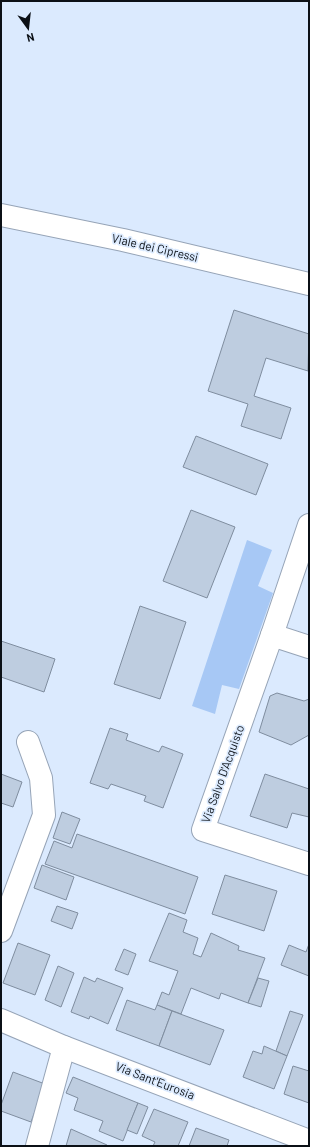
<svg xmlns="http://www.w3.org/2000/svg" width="310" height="1147" font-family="Barlow,sans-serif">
<rect width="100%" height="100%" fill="#dbeafe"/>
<path fill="#a7c8f5" d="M247 540 272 550 258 586 273 593 239 689 222 685 215 714 192 706Z"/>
<g fill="#becde0" stroke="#7f8d9f">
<path d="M234 310 309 334 308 371 266 358 254 396 291 408 281 439 241 426 248 404 208 391Z"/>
<path d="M196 436 268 464 256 495 183 467Z"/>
<path d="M191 510 235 527 207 598 163 581Z"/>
<path d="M140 606 186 622 160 699 114 684Z"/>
<path d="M1 641 55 659 44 692 1 677Z"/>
<path d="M277 693 304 701 309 699V735L291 745 259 732 270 696Z"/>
<path d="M110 728 128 734 126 740 159 752 162 746 183 754 163 808 144 801 146 796 111 784 108 789 90 783Z"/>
<path d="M1 774 22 782 13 807 1 803Z"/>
<path d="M265 774 309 789V817L292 813 287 828 250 816Z"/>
<path d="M62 812 80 819 70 844 53 838Z"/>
<path d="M77 834 198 877 185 914 45 864 54 841 72 848Z"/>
<path d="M42 865 74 877 66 900 34 888Z"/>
<path d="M225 875 277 891 264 931 212 914Z"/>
<path d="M57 906 78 913 72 929 51 921Z"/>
<path d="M169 913 187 920 183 932 198 938 193 954 201 957 211 933 239 946 238 950 265 958 248 1003 221 993 219 999 191 988 181 1014 157 1005 162 992 169 995 178 971 149 961Z"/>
<path d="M18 943 50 955 35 995 3 983Z"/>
<path d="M309 944V976L281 965 289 945 306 952Z"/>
<path d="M124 949 136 954 128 975 115 970Z"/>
<path d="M58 966 74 973 61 1007 45 1000Z"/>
<path d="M84 977 95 982 97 978 123 988 108 1024 90 1016 89 1019 71 1012Z"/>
<path d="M258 978 269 981 261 1007 248 1003Z"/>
<path d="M127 1000 155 1010 157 1005 172 1011 159 1046 116 1030Z"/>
<path d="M172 1011 224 1030 210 1065 159 1046Z"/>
<path d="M290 1011 303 1015 287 1056 276 1051Z"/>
<path d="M264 1046 287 1056 274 1089 243 1077 253 1051 262 1054Z"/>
<path d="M293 1066 309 1071V1103L284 1094Z"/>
<path d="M13 1072 45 1084 31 1122 1 1111V1105Z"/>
<path d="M73 1077 138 1103 123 1141 99 1131 103 1121 74 1110 78 1098 66 1093Z"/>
<path d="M138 1103 148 1107 137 1134 127 1130Z"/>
<path d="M154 1109 188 1122 178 1146H153L155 1142 142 1136Z"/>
<path d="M196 1128 229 1140 227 1146H189Z"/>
<path d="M71 1129 107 1145 106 1146H66Z"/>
</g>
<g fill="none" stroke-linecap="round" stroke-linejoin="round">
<defs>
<g id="minor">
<path d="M1 215 123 240 309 284"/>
<path d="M309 525 272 635 309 647"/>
<path d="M272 635 203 830 309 864"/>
<path d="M1 931 44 815 41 778 28 742"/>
<path d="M1 1020 64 1047 309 1141"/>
<path d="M37 1146 64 1047"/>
</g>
</defs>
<use href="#minor" stroke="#96a4b7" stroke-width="24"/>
<use href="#minor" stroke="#fff" stroke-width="22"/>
</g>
<g text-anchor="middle" stroke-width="3.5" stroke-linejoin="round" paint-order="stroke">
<g font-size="12" fill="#0b1016" stroke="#dbeafe">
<text transform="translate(155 248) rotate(13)" y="4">Viale dei Cipressi</text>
<text transform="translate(223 774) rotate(-70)" y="4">Via Salvo D'Acquisto</text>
<text transform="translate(155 1081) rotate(21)" y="4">Via Sant'Eurosia</text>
</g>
</g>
<rect width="310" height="1147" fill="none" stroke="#0b1016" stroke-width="4"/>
<g transform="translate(28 28) rotate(165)" stroke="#dbeafe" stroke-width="3" paint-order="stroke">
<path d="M0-3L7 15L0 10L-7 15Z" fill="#0b1016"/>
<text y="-6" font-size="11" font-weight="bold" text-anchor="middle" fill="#0b1016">N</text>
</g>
</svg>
